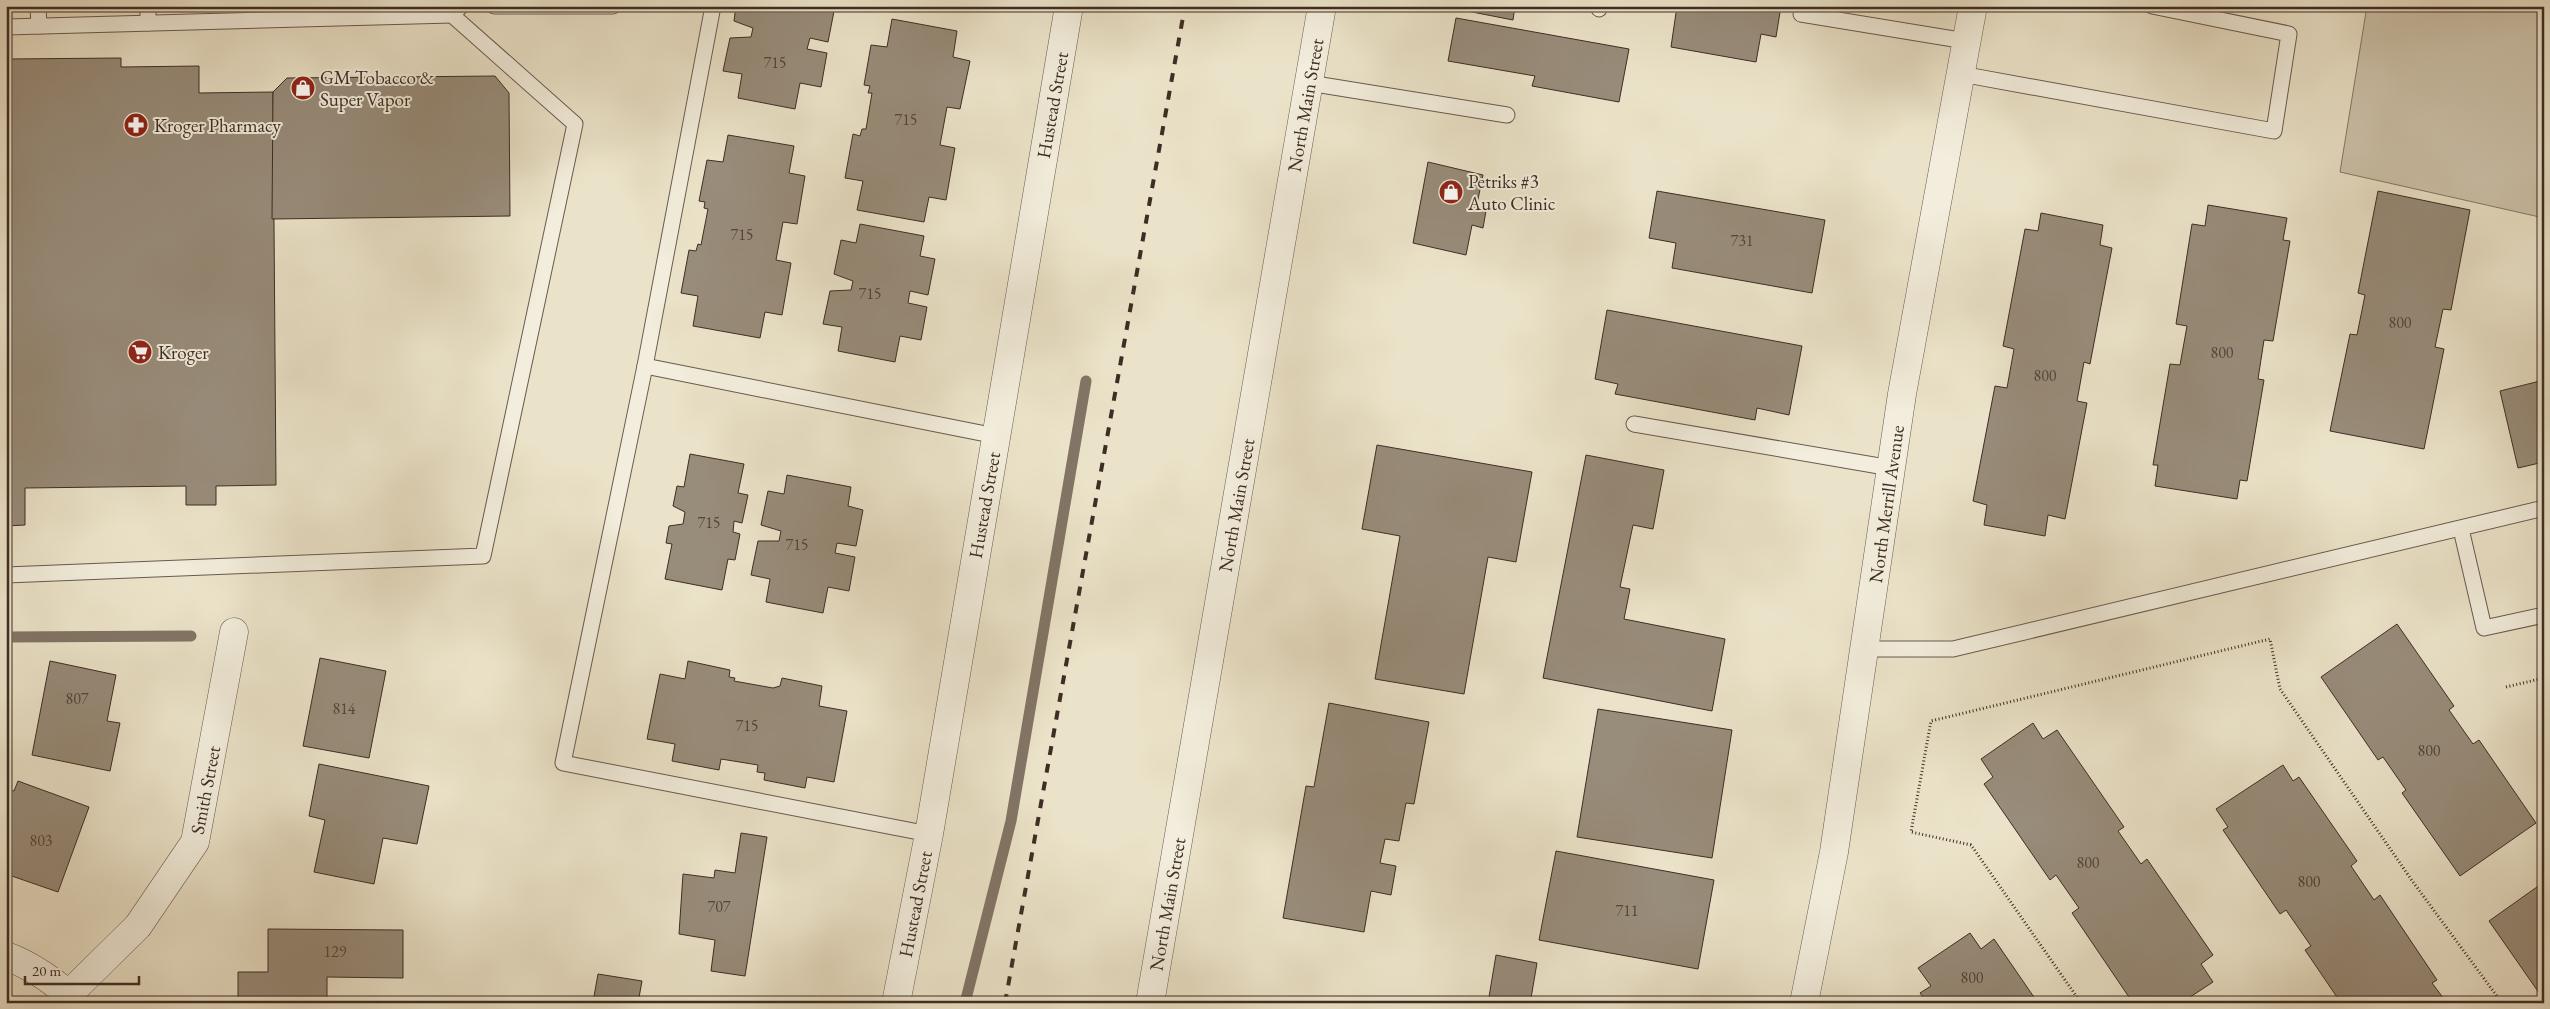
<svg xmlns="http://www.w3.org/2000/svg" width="2550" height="1009" font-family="'EB Garamond',serif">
<rect width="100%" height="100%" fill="#ebe3c9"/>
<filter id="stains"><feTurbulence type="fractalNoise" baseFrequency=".004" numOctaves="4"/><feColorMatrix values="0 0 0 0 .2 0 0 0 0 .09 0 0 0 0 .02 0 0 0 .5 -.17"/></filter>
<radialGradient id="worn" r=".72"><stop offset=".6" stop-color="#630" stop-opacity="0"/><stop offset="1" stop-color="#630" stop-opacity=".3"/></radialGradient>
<path fill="#cec4ad" stroke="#867869" d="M2367 6H2544V218L2340 172Z"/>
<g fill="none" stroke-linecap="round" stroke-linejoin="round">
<g stroke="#827566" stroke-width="11">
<path d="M6 637 191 636"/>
<path d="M965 1003 1011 821 1086 381"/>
</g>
</g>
<g fill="#988c7a" stroke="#3e2d25">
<path d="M736 6H835L828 42 810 38 807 49 827 53 821 87 800 83 795 109 738 98 742 74 723 71 730 38 751 37 753 28 734 21Z"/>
<path d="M1458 6H1515L1513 20 1457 9Z"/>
<path d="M1677 6H1781L1776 37 1761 34 1756 62 1671 47Z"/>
<path d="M1456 18 1629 49 1619 102 1532 86 1535 76 1448 61Z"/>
<path d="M892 19 957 31 953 57 970 61 960 109 947 107 940 145 955 148 946 200 929 197 924 222 857 210 863 181 845 178 853 134 860 136 862 129H866L872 93H868L870 86 864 85 871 45 887 47Z"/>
<path d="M121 58V67L199 66V93L273 92 276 485 216 486V505H186V486L25 488V525L6 526V59Z"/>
<path d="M495 76 509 93 510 216 272 219 273 92 287 78Z"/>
<path d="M728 135 794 146 789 173 805 176 797 224 783 222 776 260 791 263 782 315 765 312 760 338 693 326 698 296 681 293 689 250 696 251 698 244 701 245 708 209 704 208 705 202 699 201 707 160 723 162Z"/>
<path d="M1428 162 1483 175 1476 209 1486 211 1483 228 1472 225 1466 255 1413 243Z"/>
<path d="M1657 191 1825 220 1812 293 1672 268 1676 243 1649 238Z"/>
<path d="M2378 191 2470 210 2451 310 2443 309 2435 347 2444 349 2424 449 2330 431 2350 334 2357 335 2365 295 2358 293Z"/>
<path d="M2208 205 2287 218 2283 240 2290 241 2273 341 2264 340 2258 379 2264 380 2247 481 2240 480 2237 499 2155 486 2158 465H2153L2170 364 2180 365 2187 326 2176 324 2192 224 2205 226Z"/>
<path d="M2041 213 2103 225 2100 245 2112 248 2090 364 2084 362 2077 401 2087 403 2065 519 2048 515 2045 536 1984 525 1987 505 1973 501 1995 386 2007 388 2014 349 2003 346 2025 229 2038 231Z"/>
<path d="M860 224 924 236 920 256 935 259 928 295 910 291 908 303 927 307 921 340 900 336 895 362 838 351 842 327 823 324 830 291 851 290 853 281 834 274 841 240 856 243Z"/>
<path d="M1607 310 1802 346 1789 415 1757 408 1755 420 1615 394 1618 384 1595 379Z"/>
<path d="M2544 380V462L2518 468 2500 391Z"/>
<path d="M1377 445 1532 472 1516 562 1488 557 1464 694 1375 679 1400 536 1362 529Z"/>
<path d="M690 454 744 464 738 493 748 495 742 523 734 521 733 532 740 534 735 560 728 559 722 590 665 579 672 544 666 543 669 526 683 524 685 512 673 506 677 486 684 487Z"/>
<path d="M1586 455 1664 470 1653 529 1633 525 1620 587 1630 589 1624 619 1725 639 1712 711 1543 678Z"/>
<path d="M787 475 851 487 848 506 863 510 856 546 837 543 835 553 855 557 849 591 828 587 823 613 766 602 770 579 751 575 758 541H779L781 531 761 525 768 491 784 494Z"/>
<path d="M2397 624 2454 706 2449 710 2473 744 2479 740 2536 823 2460 876 2402 793 2406 790 2383 757 2378 760 2321 677Z"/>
<path d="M320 658 386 671 369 758 303 746Z"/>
<path d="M50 661 116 675 107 721 120 723 110 771 32 755Z"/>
<path d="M688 661 730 670 729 677 735 678 734 681 773 688 780 686 782 678 822 686 819 706 847 711 834 782 807 777 805 788 764 780 765 773 757 772 758 765 721 759 719 770 672 761 675 744 647 739 660 674 685 679Z"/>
<path d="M1329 703 1429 722 1414 804 1406 803 1399 841 1385 839 1380 863 1396 866 1391 895 1371 891 1364 932 1283 918 1306 786 1314 787Z"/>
<path d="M1598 709 1732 730 1712 858 1577 837Z"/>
<path d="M2033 723 2043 739 2057 730 2124 827 2118 831 2141 864 2147 859 2213 955 2201 964 2213 982 2181 1003H2153L2152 1000 2147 1003H2133L2072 913 2079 908 2056 875 2050 880 1984 784 1993 777 1981 759Z"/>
<path d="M319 764 429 786 417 844 383 838 374 884 314 872 325 820 309 816Z"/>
<path d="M2283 765 2293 781 2299 777 2357 861 2351 866 2374 900 2380 895 2437 980 2432 983 2444 999 2438 1003H2341L2305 950 2311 946 2286 910 2280 914 2223 830 2228 827 2216 809Z"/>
<path d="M18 781 89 807 58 892 6 874V788L14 791Z"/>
<path d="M741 833 767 837 745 976 711 971 715 940 679 934 683 874 714 878 715 870 735 873Z"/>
<path d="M1556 851 1714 880 1698 969 1539 940Z"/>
<path d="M2544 882V1000L2489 921Z"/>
<path d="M268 929 403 930V978L327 977V1003H238V972H268Z"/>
<path d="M1970 933 1981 949 1994 939 2038 1003H1927L1920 993 1931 986 1918 968Z"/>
<path d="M1496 955 1537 963 1531 998 1557 1003H1488Z"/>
<path d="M598 974 642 981 638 1003H579L580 1000 593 1002Z"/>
</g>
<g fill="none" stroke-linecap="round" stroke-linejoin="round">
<defs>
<g id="service">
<path d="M38 6 39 26"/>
<path d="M148 6V23"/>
<path d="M494 6H613"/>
<path d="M713 6 645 366 563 763 929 834"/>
<path d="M1599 9 1600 6"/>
<path d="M1801 14 1966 41"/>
<path d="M6 27 452 15 461 6"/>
<path d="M1961 74 2274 131 2289 34 2152 6"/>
<path d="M1309 83 1507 115"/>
<path d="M645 366 996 436"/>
<path d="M1634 424 1891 468"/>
<path d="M2461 529 2484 628 2544 615"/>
<path d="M6 575 483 556 575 124 452 15"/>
<path d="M1864 649H1953L2544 508"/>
</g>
<g id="minor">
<path d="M6 956C26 963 63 985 74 1003"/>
<path d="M69 994 138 926 195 842 234 632"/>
<path d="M896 1003 929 834 1069 6"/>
<path d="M1804 1003 1834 852 1902 394 1973 6"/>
</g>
<path id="tertiary" d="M1150 1003 1322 6"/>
</defs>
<use href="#service" stroke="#695a4e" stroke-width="17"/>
<use href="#minor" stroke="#695a4e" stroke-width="29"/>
<use href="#tertiary" stroke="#695a4e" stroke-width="29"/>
<g stroke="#3e2d25" stroke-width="3" stroke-dasharray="1 2.5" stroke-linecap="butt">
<path d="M2506 687 2544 678"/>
<path d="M2081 1003 1971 845 1911 832 1931 721 2270 639 2280 689 2413 882 2502 1003"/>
</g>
<use href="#service" stroke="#f2eddc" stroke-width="15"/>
<use href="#minor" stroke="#f2eddc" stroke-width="28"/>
<use href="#tertiary" stroke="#f2eddc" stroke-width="28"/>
<path stroke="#3e2d25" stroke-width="4" stroke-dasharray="9 9" stroke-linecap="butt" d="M1005 1003 1185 6"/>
</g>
<defs>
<symbol id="shop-disc" viewBox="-11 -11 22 22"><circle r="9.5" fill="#8f2418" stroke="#f2eddc"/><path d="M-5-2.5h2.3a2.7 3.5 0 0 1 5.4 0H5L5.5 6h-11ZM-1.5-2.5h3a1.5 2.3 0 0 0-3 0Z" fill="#fff"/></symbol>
<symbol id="pharmacy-disc" viewBox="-11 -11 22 22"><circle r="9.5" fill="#8f2418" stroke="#f2eddc"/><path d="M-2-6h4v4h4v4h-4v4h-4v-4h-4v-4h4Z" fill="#fff"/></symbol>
<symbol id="supermarket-disc" viewBox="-11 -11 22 22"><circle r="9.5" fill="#8f2418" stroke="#f2eddc"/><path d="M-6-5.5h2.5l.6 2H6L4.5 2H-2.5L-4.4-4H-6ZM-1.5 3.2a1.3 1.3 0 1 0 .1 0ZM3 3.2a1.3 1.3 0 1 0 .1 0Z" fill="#fff"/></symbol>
</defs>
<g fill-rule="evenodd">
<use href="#shop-disc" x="289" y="74" width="28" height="28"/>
<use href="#pharmacy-disc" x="122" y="111" width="28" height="28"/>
<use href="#shop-disc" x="1437" y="178" width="28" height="28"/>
<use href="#supermarket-disc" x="126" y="338" width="28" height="28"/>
</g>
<g text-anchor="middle" stroke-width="4" stroke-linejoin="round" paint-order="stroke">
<g font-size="16" fill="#54453a">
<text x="775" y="68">715</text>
<text x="906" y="125">715</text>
<text x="742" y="240">715</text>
<text x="1742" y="246">731</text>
<text x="870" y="299">715</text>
<text x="2400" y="328">800</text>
<text x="2222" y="358">800</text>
<text x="2045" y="381">800</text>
<text x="709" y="528">715</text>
<text x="797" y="550">715</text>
<text x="77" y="704">807</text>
<text x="344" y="714">814</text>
<text x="747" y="731">715</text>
<text x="2429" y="756">800</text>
<text x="41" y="846">803</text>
<text x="2088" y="868">800</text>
<text x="2309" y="887">800</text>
<text x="719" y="912">707</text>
<text x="1627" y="916">711</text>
<text x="335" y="957">129</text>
<text x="1972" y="983">800</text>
</g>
<g font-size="19" fill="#3e2d25" stroke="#f2eddc" text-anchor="start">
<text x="320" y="84">GM Tobacco &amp;<tspan x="320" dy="22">Super Vapor</tspan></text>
<text x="154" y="132">Kroger Pharmacy</text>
<text x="1468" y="188">Petriks #3<tspan x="1468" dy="22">Auto Clinic</tspan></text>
<text x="158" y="359">Kroger</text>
</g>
<g font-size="19" fill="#3e2d25" stroke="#f2eddc">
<text transform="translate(1052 105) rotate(-80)" y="7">Hustead Street</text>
<text transform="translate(1305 105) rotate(-80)" y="7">North Main Street</text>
<text transform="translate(1886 504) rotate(-82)" y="7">North Merrill Avenue</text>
<text transform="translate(984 505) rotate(-80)" y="7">Hustead Street</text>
<text transform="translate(1236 505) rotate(-80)" y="7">North Main Street</text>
<text transform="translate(205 790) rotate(-79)" y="7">Smith Street</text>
<text transform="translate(915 904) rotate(-79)" y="7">Hustead Street</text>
<text transform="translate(1167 904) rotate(-80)" y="7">North Main Street</text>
</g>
</g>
<rect width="2550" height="1009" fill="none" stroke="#ebe3c9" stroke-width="25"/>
<rect x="8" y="8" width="2535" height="994" fill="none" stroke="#3e2d25" stroke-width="2.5"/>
<rect x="12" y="12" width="2525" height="984" fill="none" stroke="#3e2d25"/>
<path d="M25 976v8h114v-8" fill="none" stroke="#3e2d25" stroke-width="2.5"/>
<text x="32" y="976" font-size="15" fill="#3e2d25" stroke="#f2eddc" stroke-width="4" paint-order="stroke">20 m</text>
<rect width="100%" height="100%" filter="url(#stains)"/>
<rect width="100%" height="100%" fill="url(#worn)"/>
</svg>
